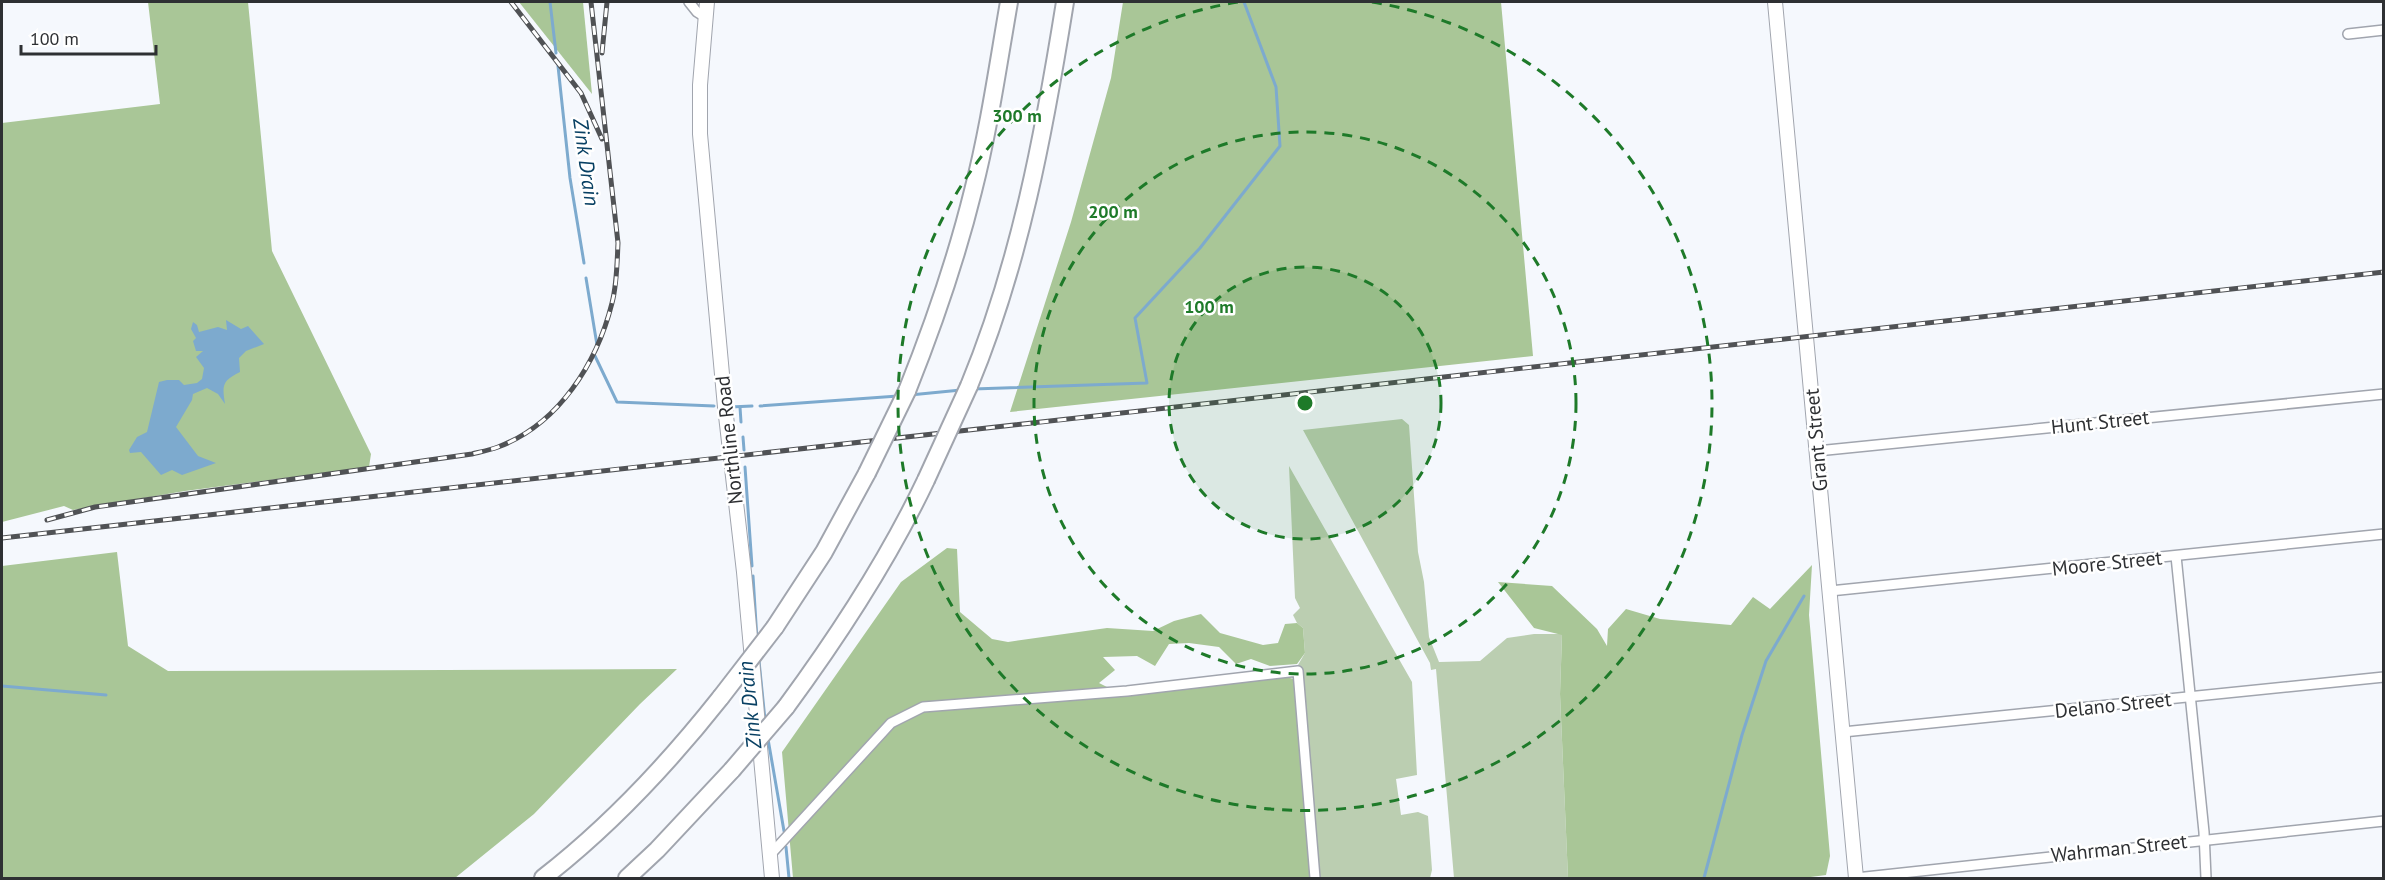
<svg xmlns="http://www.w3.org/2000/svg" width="2385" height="880" font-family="'PT Sans',sans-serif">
<rect width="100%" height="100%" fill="#f5f8fd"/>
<g fill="#bbceb1">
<path d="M1402 419 1409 425 1418 552 1424 582 1429 637 1439 662 1480 661 1507 638 1534 634H1562L1560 694 1568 878H1454L1436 669 1431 670 1430 663 1303 430Z"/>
<path d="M1289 466 1412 682 1417 775 1396 779 1401 815 1418 812 1428 816 1432 870 1430 878H1311L1301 772 1303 762 1294 679 1291 677 1305 653 1303 628 1297 623 1293 615 1300 608 1295 598Z"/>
</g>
<g fill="#a9c697">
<path d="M148 2H248L272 251 371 454 369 467 185 491 73 510 64 506 2 522V123L160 104Z"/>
<path d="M519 2H583L592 94Z"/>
<path d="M1123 2H1501L1533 356 1010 412 1071 222 1111 78Z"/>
<path d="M947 548 957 549 960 612 992 639 1008 642 1107 628 1153 631 1174 621 1201 614 1220 633 1263 645 1278 643 1285 624 1297 623 1303 628 1305 653 1297 664 1270 666 1251 659 1236 664 1219 647 1189 643 1169 644 1155 666 1137 656 1103 657 1115 670 1099 683 1119 693H1149L1278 675 1294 679 1298 697 1303 762 1301 772 1311 878H793L782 752 901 582Z"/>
<path d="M117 552 128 646 168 671 677 669 640 704 534 814 455 878H2V566Z"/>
<path d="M1812 565 1809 615 1830 856 1826 875 1803 878H1568L1560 694 1562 635 1534 628 1498 582 1552 586 1597 629 1607 646 1608 629 1626 609 1660 619 1731 625 1753 597 1770 609Z"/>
</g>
<path fill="#7daace" d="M226 320 241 329 248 326 264 344 246 351 239 358 240 372C222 381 222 385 225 404L218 394 207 388 193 394 192 400 176 427 198 456 216 463 182 475 172 470 161 475 141 452 130 453 129 450 137 437 147 432 159 382 167 380H179L184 385 197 383 202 379 204 368 196 357 203 351H196L193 341 196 338 191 329 193 322 197 325 199 332 218 327 227 330Z"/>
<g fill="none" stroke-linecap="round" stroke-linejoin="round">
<g stroke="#7daace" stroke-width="3">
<path d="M550 2 556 53"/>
<path d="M558 66 570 178 584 263"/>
<path d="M586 278 597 345"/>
<path d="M595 356 617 402 714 406"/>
<path d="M973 389 1147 383 1135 318 1200 248 1280 146 1276 87 1244 2"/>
<path d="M910 395 961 390"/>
<path d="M760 406 898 396"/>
<path d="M730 407 752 406"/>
<path d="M740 407 741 422"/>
<path d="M743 437 744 450"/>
<path d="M745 467 752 566"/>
<path d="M753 576 757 640"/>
<path d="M759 661 765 720"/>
<path d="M2 686 106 695"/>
<path d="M768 739 784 831"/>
<path d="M786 847 789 878"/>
<path d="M1704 878 1742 735 1766 661 1804 596"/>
</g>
<defs>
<g id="street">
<path d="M689 2 697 12 705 17"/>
<path d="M2348 34 2384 30"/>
<path d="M1817 451 2384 394"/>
<path d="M2176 556 2204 832 2206 878"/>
<path d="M1830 591 2384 534"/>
<path d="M1843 732 2384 677"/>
<path d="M770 855 891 723 923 707 1127 691 1298 671 1315 878"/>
<path d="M1856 878 2384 821"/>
</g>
<g id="secondary">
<path d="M707 2 700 85V134L725 407 744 572 772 878"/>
<path d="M1775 2 1856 878"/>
</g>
<g id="highway">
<path d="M969 386C1020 263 1044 133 1065 2"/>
<path d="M907 391C933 326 956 260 973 191 989 129 998 65 1009 2"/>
<path d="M775 627 824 552 867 473"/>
<path d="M786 707C839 635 888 560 926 480"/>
<path d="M543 878C610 826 668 764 721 697"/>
<path d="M627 878 657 850 732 770"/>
</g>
</defs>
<use href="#street" stroke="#a1a5ae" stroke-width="12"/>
<use href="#secondary" stroke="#a1a5ae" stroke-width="16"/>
<use href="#highway" stroke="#a1a5ae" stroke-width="20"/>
<use href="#street" stroke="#fff" stroke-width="9"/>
<use href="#secondary" stroke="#fff" stroke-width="14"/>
<use href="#highway" stroke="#fff" stroke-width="16"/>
<defs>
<g id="rail">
<path d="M511 2 581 93 602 139"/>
<path d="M602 53 607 2"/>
<path d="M47 520 95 507 472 454C480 452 490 450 498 447 559 424 597 363 612 303 617 284 617 263 618 243L591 2"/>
<path d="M2 538 2384 272"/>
</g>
</defs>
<use href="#rail" stroke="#505255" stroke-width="5"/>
<use href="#rail" stroke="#fff" stroke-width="3" stroke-dasharray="9" stroke-linecap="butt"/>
<defs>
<g id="highway-bridge">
<path d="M867 473 907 391"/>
<path d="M926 480 969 386"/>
<path d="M721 697 775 627"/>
<path d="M732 770 786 707"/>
</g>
</defs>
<use href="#highway-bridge" stroke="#a1a5ae" stroke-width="20" stroke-linecap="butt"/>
<use href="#highway-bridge" stroke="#fff" stroke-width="16"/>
</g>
<circle cx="1305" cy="403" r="136" fill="#1e7a29" fill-opacity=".12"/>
<g fill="none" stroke="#1e7a29" stroke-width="3" stroke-dasharray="10 8">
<circle cx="1305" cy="403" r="136"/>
<circle cx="1305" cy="403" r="271"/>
<path d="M1372 2A407 407 0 1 1 1238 2"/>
</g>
<g text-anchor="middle" stroke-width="5" stroke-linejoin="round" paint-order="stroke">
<g font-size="20" fill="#2e3033" stroke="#fff">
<text transform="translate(2100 422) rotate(-6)" y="7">Hunt Street</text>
<text transform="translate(729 440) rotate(-96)" y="7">Northline Road</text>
<text transform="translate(1816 440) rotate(-95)" y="7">Grant Street</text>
<text transform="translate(2107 563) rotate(-6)" y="7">Moore Street</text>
<text transform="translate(2113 705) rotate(-6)" y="7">Delano Street</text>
<text transform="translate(2119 848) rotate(-6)" y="7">Wahrman Street</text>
</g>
<g font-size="21" font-style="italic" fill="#084063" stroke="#fff">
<text transform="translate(586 162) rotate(82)" y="7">Zink Drain</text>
<text transform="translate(750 705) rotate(-96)" y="7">Zink Drain</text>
</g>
</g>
<circle cx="1305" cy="403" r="9" fill="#1e7a29" stroke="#fff" stroke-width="3"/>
<g font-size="18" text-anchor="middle" font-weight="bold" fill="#1e7a29" stroke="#fff" stroke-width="5" stroke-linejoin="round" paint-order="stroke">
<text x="1017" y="122">300 m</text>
<text x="1113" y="218">200 m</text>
<text x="1209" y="313">100 m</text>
</g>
<rect width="2385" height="880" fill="none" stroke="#2e3033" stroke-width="6"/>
<path d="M21 45v9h135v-9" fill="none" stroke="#2e3033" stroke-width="3"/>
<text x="30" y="45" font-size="18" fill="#2e3033" stroke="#ffffff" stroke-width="4.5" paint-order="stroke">100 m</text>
</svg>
